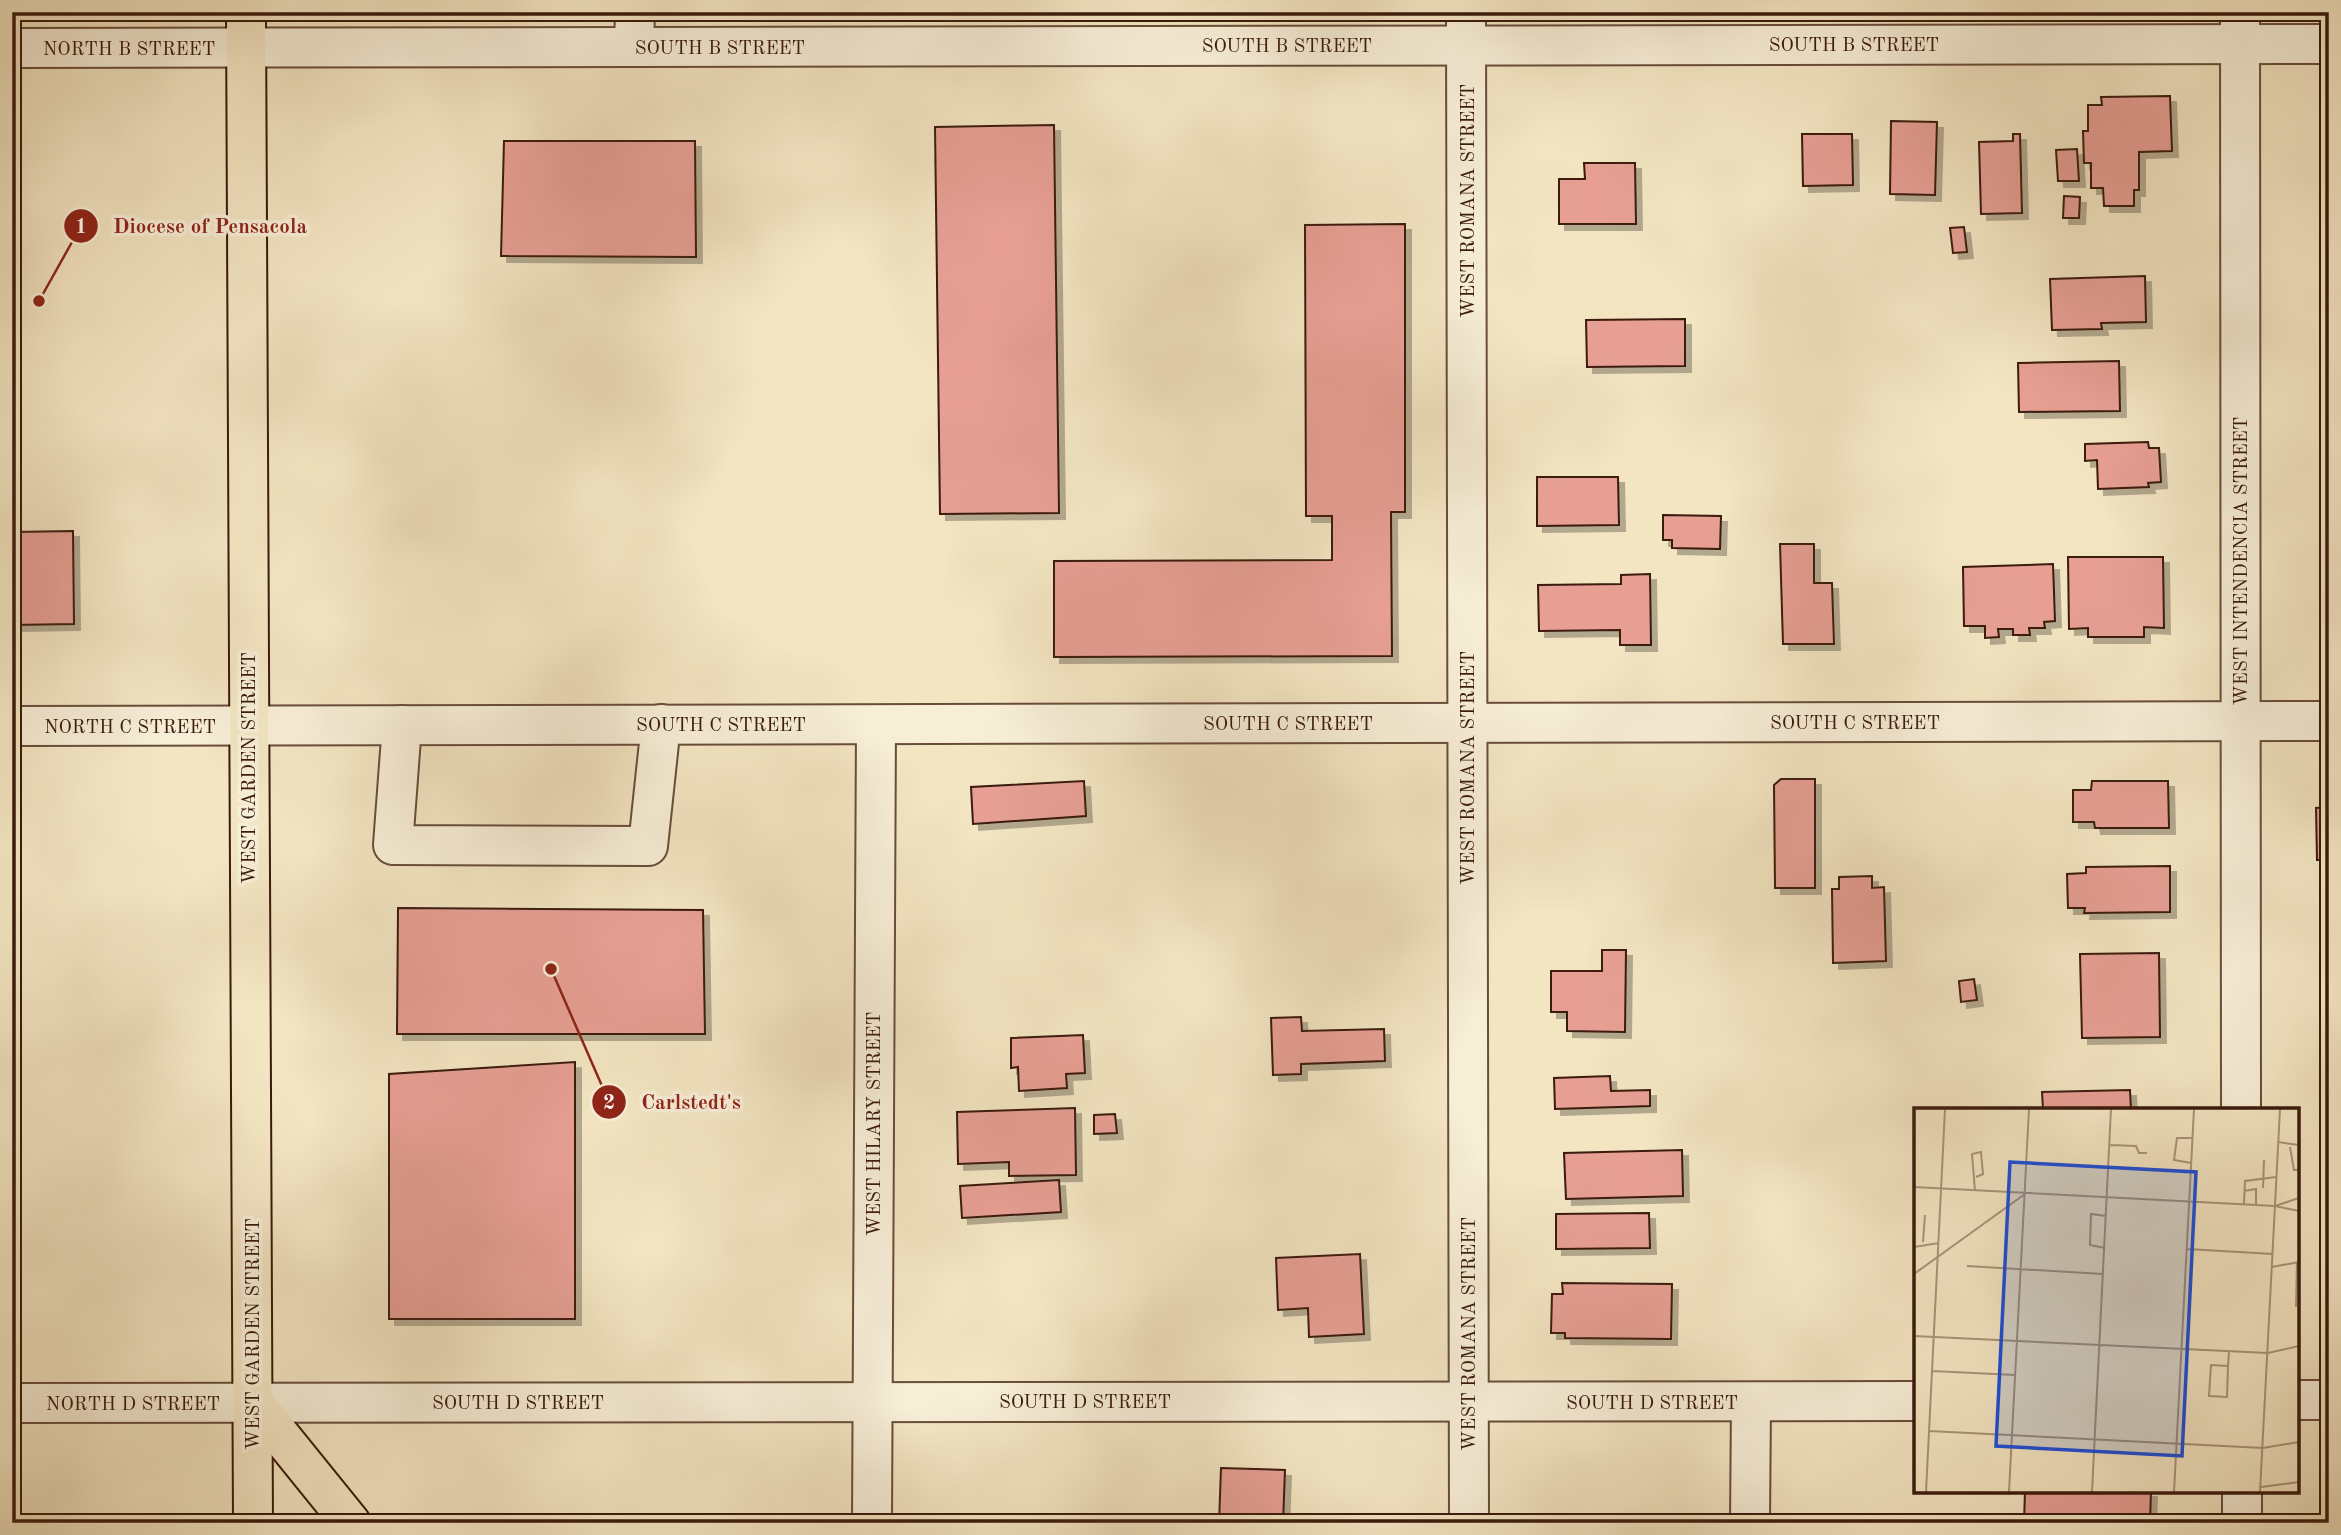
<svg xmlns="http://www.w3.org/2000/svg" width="2341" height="1535" font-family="'Old Standard TT',serif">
<defs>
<filter id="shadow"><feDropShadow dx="6" dy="6" stdDeviation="0" flood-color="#0004"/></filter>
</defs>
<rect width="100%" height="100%" fill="#f3e5c2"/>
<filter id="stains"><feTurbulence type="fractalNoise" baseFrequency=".00286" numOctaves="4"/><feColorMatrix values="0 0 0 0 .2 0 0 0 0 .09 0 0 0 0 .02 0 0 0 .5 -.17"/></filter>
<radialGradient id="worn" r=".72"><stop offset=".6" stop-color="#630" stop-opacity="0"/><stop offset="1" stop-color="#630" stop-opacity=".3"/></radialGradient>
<g fill="#e79f94" stroke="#3a1a0c" stroke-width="2" filter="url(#shadow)">
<path d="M2170 96 2172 151 2139 152V190H2134V206H2104L2103 188H2091V163H2084L2083 131H2088V105H2102L2101 97Z"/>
<path d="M1891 121 1937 122 1935 195 1890 194Z"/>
<path d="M1054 125 1059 513 940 514 935 127Z"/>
<path d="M1802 134H1852L1853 185 1803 186Z"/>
<path d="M2013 134H2020L2022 213 1981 214 1979 142 2013 141Z"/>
<path d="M504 141H695L696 257 501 256Z"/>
<path d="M2077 149 2079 181H2058L2056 150Z"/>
<path d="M1584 163H1635L1636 224H1559V179H1585Z"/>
<path d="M2064 196 2080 197 2079 218H2063Z"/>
<path d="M1405 224V512H1391L1392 656 1054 657V561L1332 560V516H1306L1305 225Z"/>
<path d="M1964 227 1967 252 1953 253 1950 228Z"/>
<path d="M2145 276 2146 322 2101 323 2102 329 2052 330 2050 279Z"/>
<path d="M1685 319V366L1587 367 1586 320Z"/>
<path d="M2119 361 2120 411 2019 412 2018 363Z"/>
<path d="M2148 442 2149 448H2159L2161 482 2148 483 2149 487 2098 489 2097 460 2085 461V444Z"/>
<path d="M1537 477H1618L1619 525 1537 526Z"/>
<path d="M1663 515 1721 516 1720 549 1672 548V540H1663Z"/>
<path d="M73 531 74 624 12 625V532Z"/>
<path d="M1780 544H1814V583H1832L1834 644H1783Z"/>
<path d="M2068 557H2163L2164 628 2144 627V637H2088V628L2069 629Z"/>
<path d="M2053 564 2055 621 2044 622 2045 628H2029L2030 635H2013V629H1998L1999 637 1985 638V626H1964L1963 567Z"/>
<path d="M1650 574 1651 645H1620V630L1539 631 1538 585 1621 584V575Z"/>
<path d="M1781 779H1815V888H1775L1774 785Z"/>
<path d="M1084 781 1086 816 973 824 971 787Z"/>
<path d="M2092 781H2168L2169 828H2095L2094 822H2073V790H2091Z"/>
<path d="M2329 807V860H2317L2316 808Z"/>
<path d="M2170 866V912L2084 913 2085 908H2068L2067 874 2086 873V867Z"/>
<path d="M1872 876V888L1884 887 1886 961 1833 963 1832 889H1839V877Z"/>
<path d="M398 908 703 910 705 1034H397Z"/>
<path d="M1602 950H1626L1625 1032 1567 1031V1012H1551V971H1602Z"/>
<path d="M2159 953 2160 1037 2082 1038 2080 954Z"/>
<path d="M1974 979 1977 1000 1961 1002 1959 981Z"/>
<path d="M1301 1017 1302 1031 1384 1029 1385 1061 1301 1064V1074L1273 1075 1271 1018Z"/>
<path d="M1083 1035 1085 1073 1066 1074 1067 1088 1019 1091 1018 1067 1011 1068V1038Z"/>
<path d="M575 1062V1319H389V1074Z"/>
<path d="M1610 1076 1611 1091 1650 1090V1106L1555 1109 1554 1078Z"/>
<path d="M2130 1090 2131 1110H2043L2042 1092Z"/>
<path d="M1075 1108 1076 1175 1009 1176V1162L958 1164 957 1112Z"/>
<path d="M1115 1114 1117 1133 1094 1134V1115Z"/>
<path d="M1682 1150 1683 1196 1566 1199 1564 1153Z"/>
<path d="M1059 1180 1061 1212 962 1218 960 1186Z"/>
<path d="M1649 1213 1650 1248 1556 1249V1214Z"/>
<path d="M1360 1254 1364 1334 1309 1337 1308 1308 1278 1310 1276 1258Z"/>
<path d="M1562 1283 1672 1284 1671 1339 1565 1338V1333H1551L1552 1294H1563Z"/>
<path d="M1221 1468 1285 1470 1283 1523H1219Z"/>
<path d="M2025 1491H2151L2150 1523H2024Z"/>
</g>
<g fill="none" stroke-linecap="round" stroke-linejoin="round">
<defs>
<g id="minor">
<path d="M1466 12 1469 1523"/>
<path d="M2240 12 2241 1110"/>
<path d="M634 47 635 12"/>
<path d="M12 48 2329 44"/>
<path d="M402 725 393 845 648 846 661 724"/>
<path d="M12 726 2329 721"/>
<path d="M2297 1400H2329"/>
<path d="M12 1403 1916 1401"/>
<path d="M2242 1491V1523"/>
<path d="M872 1523 876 725"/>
<path d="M1750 1523 1751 1402"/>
</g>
<g id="major">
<path d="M246 12 253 1523"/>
<path d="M254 1403 351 1523"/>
</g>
</defs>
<use href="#minor" stroke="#684d3a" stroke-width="42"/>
<use href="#major" stroke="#3a1a0c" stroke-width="42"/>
<use href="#minor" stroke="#f7eed7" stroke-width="38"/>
<use href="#major" stroke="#f3e5c2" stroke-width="38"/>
</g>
<g text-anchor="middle" stroke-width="7" stroke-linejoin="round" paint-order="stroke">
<g font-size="19" fill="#3a1a0c" stroke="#f7eed7">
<text x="1854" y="51">SOUTH B STREET</text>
<text x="1287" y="52">SOUTH B STREET</text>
<text x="720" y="54">SOUTH B STREET</text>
<text x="129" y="55">NORTH B STREET</text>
<text transform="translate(1467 201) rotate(-90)" y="7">WEST ROMANA STREET</text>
<text transform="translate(2240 561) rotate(-90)" y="7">WEST INTENDENCIA STREET</text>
<text x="1855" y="729">SOUTH C STREET</text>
<text x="1288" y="730">SOUTH C STREET</text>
<text x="721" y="731">SOUTH C STREET</text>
<text x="130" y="733">NORTH C STREET</text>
<text transform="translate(248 768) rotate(-90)" y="7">WEST GARDEN STREET</text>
<text transform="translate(1467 768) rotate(-90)" y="7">WEST ROMANA STREET</text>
<text transform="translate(873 1124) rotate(-90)" y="7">WEST HILARY STREET</text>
<text transform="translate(252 1334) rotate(-90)" y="7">WEST GARDEN STREET</text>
<text transform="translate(1468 1334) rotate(-90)" y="7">WEST ROMANA STREET</text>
<text x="1085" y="1408">SOUTH D STREET</text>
<text x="518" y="1409">SOUTH D STREET</text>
<text x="1652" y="1409">SOUTH D STREET</text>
<text x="133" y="1410">NORTH D STREET</text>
</g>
</g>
<g transform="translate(1914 1108)">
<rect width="385" height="385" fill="#f3e5c2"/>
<path fill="none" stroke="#a99479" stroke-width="2" d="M364 34 385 37M196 37 222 38 225 45H233M376 39 380 62H385M277 55 260 52 263 30H278M0 79 361 98 385 103M349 80 350 52M61 83 58 46 67 44 69 66 62 69M330 83 342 81V97M330 96 331 73 362 69M361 98 385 90M9 134 11 107M0 139 25 135M191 140 176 137 177 106 192 108M273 141 359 146M53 158 189 166M358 159 385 154M0 166 111 86M382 199 383 154M0 228 354 245 385 238M314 258 313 289 295 288 297 257 314 258 315 244M18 263 101 267M15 323 349 340 385 334M347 379 385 374M12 384 31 1M95 384 115 1M178 384 197 1M260 384 280 1M346 384 366 1"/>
<path fill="#1d4ed8" fill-opacity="0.15" stroke="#1d4ed8" stroke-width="3.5" d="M96 54 282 64 268 348 82 338Z"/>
<rect width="385" height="385" fill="none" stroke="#3a1a0c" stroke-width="3.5"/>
</g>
<path fill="none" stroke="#8f2418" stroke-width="2.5" d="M39 301L81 226M551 969L609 1102"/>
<g fill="#8f2418" stroke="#f7eed7" stroke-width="2.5">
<circle cx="39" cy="301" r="7"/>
<circle cx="551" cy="969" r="7"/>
<circle cx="81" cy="226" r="18"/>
<circle cx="609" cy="1102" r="18"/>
</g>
<g font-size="21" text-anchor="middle" font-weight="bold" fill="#fff">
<text x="81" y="233">1</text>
<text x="609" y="1109">2</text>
</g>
<g font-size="21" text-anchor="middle" font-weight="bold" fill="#8f2418" stroke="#f7eed7" stroke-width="7" stroke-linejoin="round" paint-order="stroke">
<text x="210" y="233">Diocese of Pensacola</text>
<text x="691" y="1109">Carlstedt's</text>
</g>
<rect width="2341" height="1535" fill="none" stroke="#f3e5c2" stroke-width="42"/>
<rect x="14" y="14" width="2313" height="1507" fill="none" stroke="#3a1a0c" stroke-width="3.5"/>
<rect x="21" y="21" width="2299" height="1493" fill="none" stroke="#3a1a0c" stroke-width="2"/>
<rect width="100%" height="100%" filter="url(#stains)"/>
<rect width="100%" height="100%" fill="url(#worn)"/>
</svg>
